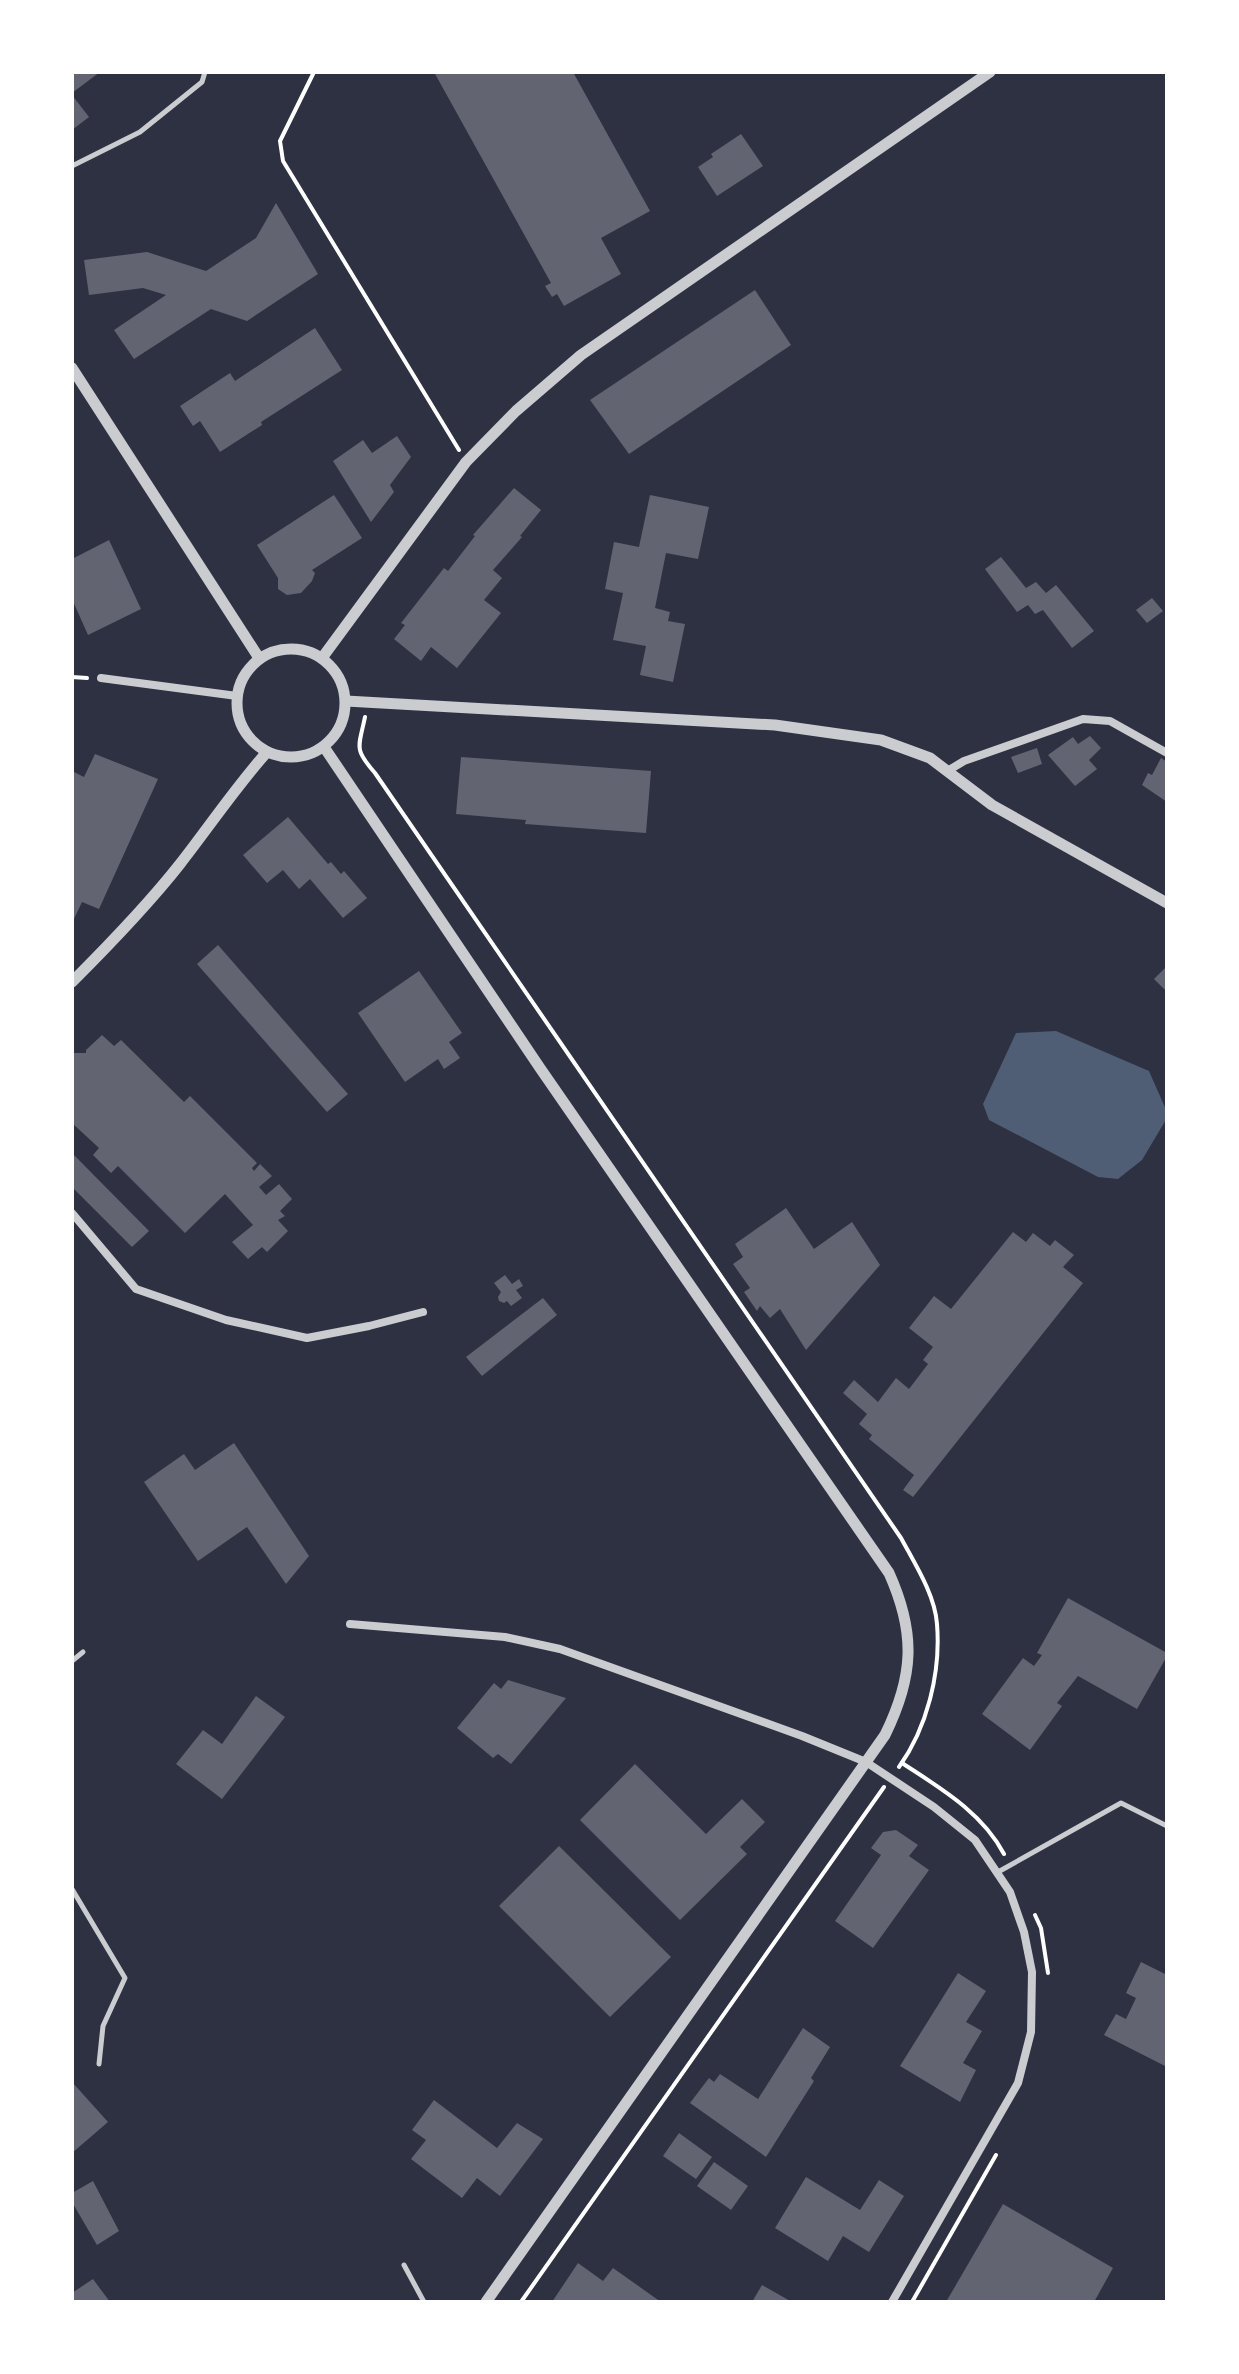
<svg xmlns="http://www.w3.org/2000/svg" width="1239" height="2374" font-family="'Roboto Serif',serif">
<rect width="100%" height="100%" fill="#2d3142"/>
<path fill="#4f5d75" d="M1056 1031 1149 1071 1167 1112V1118L1142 1160 1118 1179 1098 1177 989 1120 983 1104 1016 1033Z"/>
<g fill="#626471">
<path d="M72 72H100L72 93Z"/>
<path d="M434 72H573L650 211 601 238 621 274 564 306 557 294 552 297 545 286 551 283Z"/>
<path d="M72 95 89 117 72 130Z"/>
<path d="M741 134 763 166 717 196 698 167 713 157 711 154Z"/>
<path d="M276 203 318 274 247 321 211 309 134 359 114 330 166 295 143 288 89 295 84 260 147 252 206 271 256 238Z"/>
<path d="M755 290 791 345 629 454 590 400Z"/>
<path d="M315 328 342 370 261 422 262 425 220 452 200 421 193 426 180 406 230 373 235 381Z"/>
<path d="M397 436 411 457 390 485 394 492 371 522 333 461 363 440 372 453Z"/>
<path d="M514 488 541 510 520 536 522 537 493 570 502 578 484 600 501 613 457 668 431 647 421 661 394 639 405 625 401 623 444 568 448 571 475 536 473 535Z"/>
<path d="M334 495 362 538 312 570 315 573 312 581 301 593 287 595 278 589V578L257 545Z"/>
<path d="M650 495 709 507 698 559 666 553 655 608 670 612 668 621 685 624 673 682 640 675 646 646 613 640 623 593 605 589 614 542 639 547Z"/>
<path d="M109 540 141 609 88 635 72 599V559Z"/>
<path d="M1001 557 1026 588 1036 582 1046 593 1056 585 1094 631 1072 648 1043 610 1035 614 1028 605 1017 612 985 569Z"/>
<path d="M1152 598 1163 611 1147 623 1136 610Z"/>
<path d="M1090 736 1101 748 1089 760 1097 769 1075 786 1048 755 1073 737 1078 744Z"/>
<path d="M1037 748 1042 764 1018 773 1011 757Z"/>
<path d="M95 754 158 779 99 909 82 902 72 923V771L84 777Z"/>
<path d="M461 757 651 771 646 833 525 824 526 820 456 814Z"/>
<path d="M1161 758 1167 762V802L1142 785 1148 773 1152 775Z"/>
<path d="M288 817 328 864 331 862 341 874 344 871 367 898 343 918 310 879 299 889 283 870 267 883 243 855Z"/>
<path d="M218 945 348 1094 327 1112 197 964Z"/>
<path d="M1167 966V992L1154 979Z"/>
<path d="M419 971 462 1033 449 1042 460 1058 444 1069 438 1059 405 1082 358 1013Z"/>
<path d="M102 1035 114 1046 121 1040 184 1102 190 1096 257 1163 252 1168 254 1171 260 1164 272 1176 259 1187 266 1195 279 1184 292 1199 280 1211 285 1216 278 1220 288 1231 267 1252 262 1247 248 1259 232 1242 253 1225 225 1194 185 1233 118 1166 111 1173 93 1155 99 1148 72 1123V1053H86V1050Z"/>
<path d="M72 1153 149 1231 132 1247 72 1187Z"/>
<path d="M786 1208 814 1249 852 1222 880 1265 806 1350 780 1309 770 1318 760 1306 757 1311 744 1292 750 1288 733 1264 743 1257 735 1244Z"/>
<path d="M1013 1232 1026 1242 1033 1233 1050 1246 1055 1240 1074 1255 1063 1267 1083 1283 913 1497 903 1490 914 1475 869 1439 872 1435 859 1424 867 1414 843 1393 854 1380 878 1402 896 1378 909 1389 928 1364 923 1360 933 1347 909 1328 934 1296 951 1309Z"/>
<path d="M505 1275 512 1284 519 1279 523 1286 516 1290 522 1298 511 1306 507 1301 504 1303 499 1301 498 1297 501 1292 494 1283Z"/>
<path d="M543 1298 557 1315 482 1376 466 1357Z"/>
<path d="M234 1443 309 1556 286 1584 247 1527 198 1561 144 1482 184 1454 195 1470Z"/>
<path d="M1068 1598 1167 1653V1656L1137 1709 1078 1676 1057 1703 1062 1706 1030 1750 982 1714 1023 1658 1034 1666 1042 1655 1037 1653Z"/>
<path d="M508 1680 566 1698 511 1764 498 1754 493 1758 457 1728 494 1683 501 1689Z"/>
<path d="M256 1696 285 1717 222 1799 176 1764 203 1730 222 1744Z"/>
<path d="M635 1764 706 1834 742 1799 765 1822 740 1847 747 1854 680 1920 580 1820Z"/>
<path d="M896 1830 918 1845 909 1856 929 1870 873 1948 835 1921 881 1855 871 1848 883 1832Z"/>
<path d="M559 1846 671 1957 610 2017 499 1906Z"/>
<path d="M1141 1962 1167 1975V2067L1104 2035 1116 2014 1126 2019 1136 1998 1126 1993Z"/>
<path d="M958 1973 986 1991 966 2022 982 2031 963 2063 976 2070 960 2102 900 2066Z"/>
<path d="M803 2028 830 2047 811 2078 814 2081 766 2157 690 2103 709 2078 714 2082 720 2074 758 2099Z"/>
<path d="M72 2082 108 2122 72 2153Z"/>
<path d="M434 2100 497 2148 517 2123 543 2139 500 2196 477 2178 462 2198 411 2159 426 2140 412 2130Z"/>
<path d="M679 2133 712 2157 696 2179 663 2156Z"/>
<path d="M714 2162 748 2186 731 2210 697 2186Z"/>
<path d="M806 2177 860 2210 879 2180 904 2196 869 2252 843 2236 828 2261 775 2228Z"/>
<path d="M93 2181 119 2231 97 2245 72 2202V2193Z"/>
<path d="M1003 2204 1113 2268 1094 2302H946Z"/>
<path d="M578 2263 603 2281 613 2268 661 2302H552Z"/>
<path d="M93 2279 110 2302H72V2293Z"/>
<path d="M762 2285 792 2302H752Z"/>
</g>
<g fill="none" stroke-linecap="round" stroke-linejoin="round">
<g stroke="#fff" stroke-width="4">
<path d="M314 72 280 141 283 161 459 450"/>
<path d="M72 677 87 678"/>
<path d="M365 717C359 747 353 748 375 773L901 1538C915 1564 935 1595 937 1624 941 1673 927 1728 899 1767"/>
<path d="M902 1763C940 1788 982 1812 1004 1854"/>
<path d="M1035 1915 1041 1928 1048 1973"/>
<path d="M521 2302 884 1787"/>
<path d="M912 2302 996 2155"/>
</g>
<g stroke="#caccd0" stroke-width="5">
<path d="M72 166 140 132 202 82 205 72"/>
<path d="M72 1661 83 1652"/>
<path d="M998 1872 1121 1803 1167 1826"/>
<path d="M72 1889 125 1978 103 2026 99 2064"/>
<path d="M404 2265 424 2302"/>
</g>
<g stroke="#caccd0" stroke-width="8">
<path d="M101 678 237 696"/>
<path d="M949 770 964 761 1083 719 1110 721 1167 753"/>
<path d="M72 1213 136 1289 226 1320 307 1338 369 1326 423 1312"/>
<path d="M350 1624 505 1637 560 1649 802 1736 866 1762 934 1807 975 1840 1010 1892 1024 1932 1032 1972 1031 2032 1018 2083 892 2302"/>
</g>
<g stroke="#caccd0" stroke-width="11">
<path d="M72 368 259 658"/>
<circle cx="291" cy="703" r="54"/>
<path d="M322 658 466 462 516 411 581 355 990 72"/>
<path d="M346 701 775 725 881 740 930 758 992 805 1167 903"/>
<path d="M324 747 540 1068 889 1573C916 1633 914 1676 885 1735L486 2302"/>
<path d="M72 982C110 944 147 906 180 864 209 827 235 788 267 752"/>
</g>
</g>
<rect width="1239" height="2374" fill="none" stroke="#ffffff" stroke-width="148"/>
</svg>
